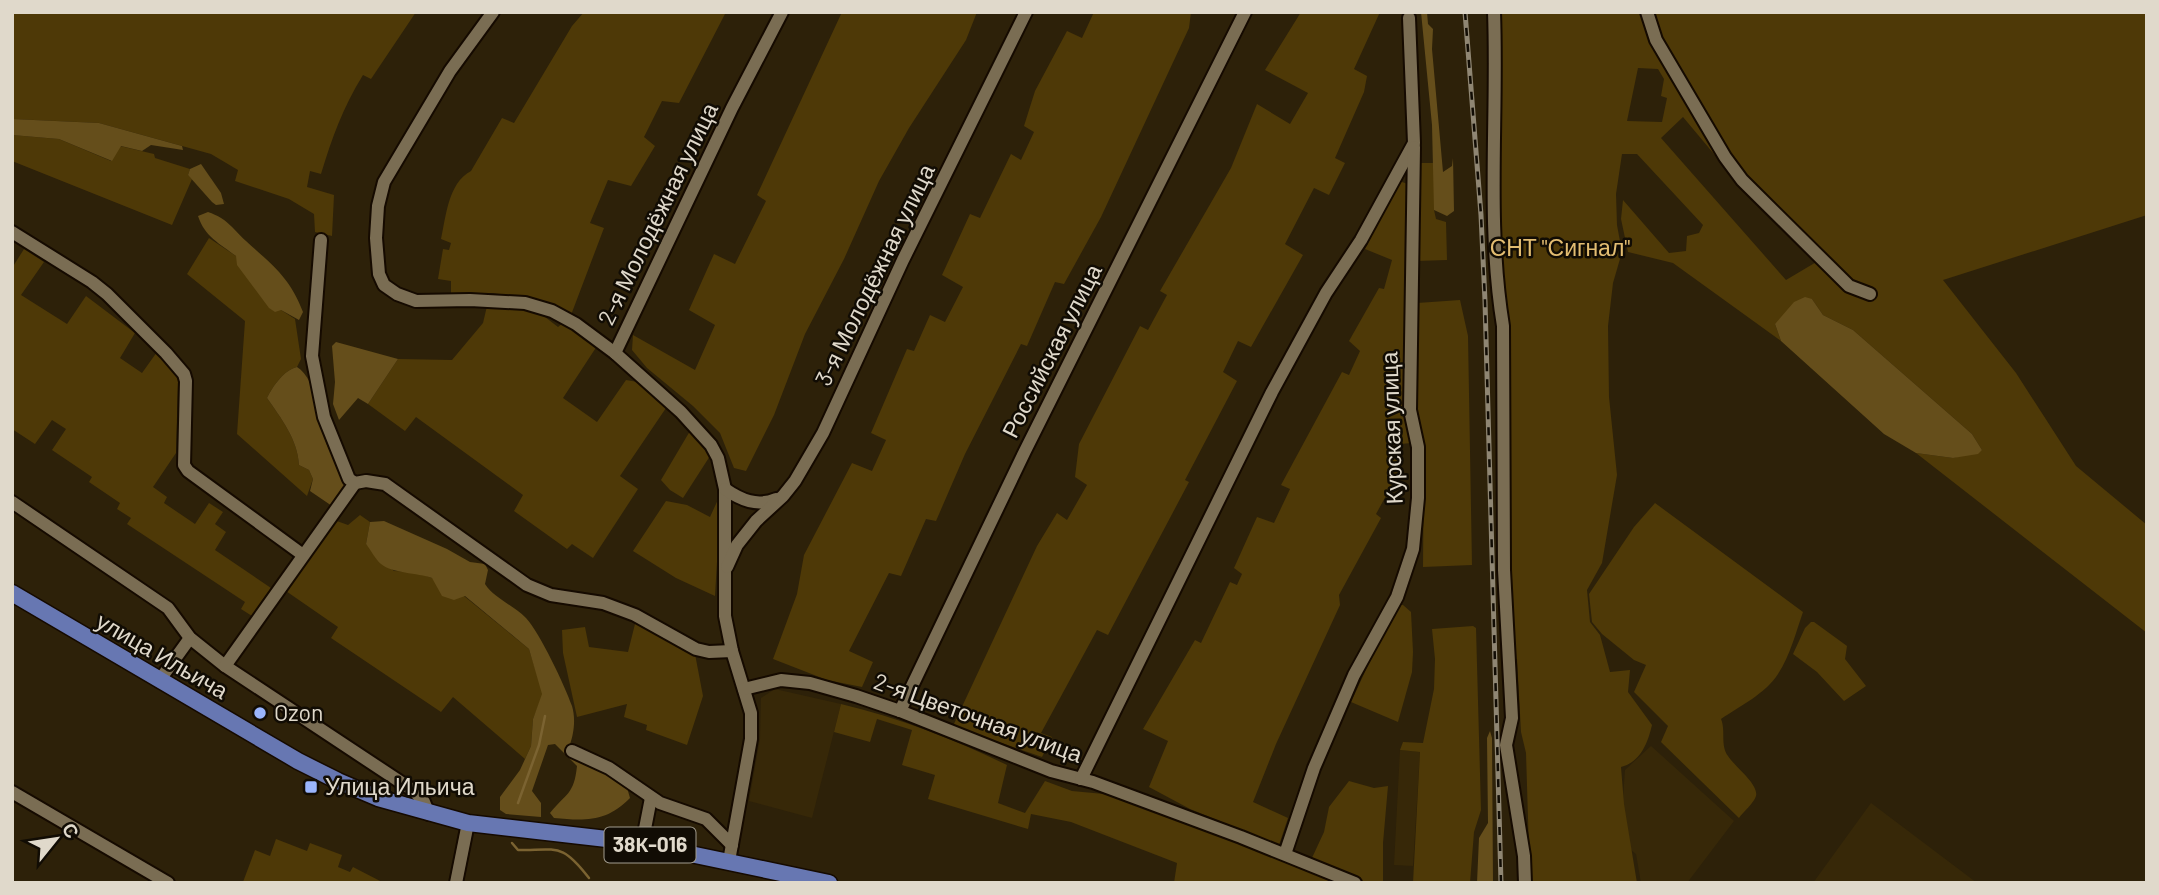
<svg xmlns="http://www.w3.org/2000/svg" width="2159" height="895" font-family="Barlow,sans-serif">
<rect width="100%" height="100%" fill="#2d2109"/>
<g fill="#372808">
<path d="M775 689 841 704 812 818 749 801 760 739 761 698Z"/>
<path d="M1651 746 1734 821 1687 883H1641L1636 854 1614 836 1622 813 1625 770Z"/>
<path d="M1400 750 1420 752 1413 866 1394 865Z"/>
<path d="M1871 803 1977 883H1813Z"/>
</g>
<g fill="#4e3907" fill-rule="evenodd">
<path d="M12 12H416L371 79 363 75C343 107 332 138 321 174L310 171 307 187 334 195 332 236 315 232 314 214 289 199 235 181 238 170 211 154 99 123 12 119Z"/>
<path d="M584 12H726L679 103 662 101 644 137 655 146 631 186 608 180 590 223 604 228 571 315 531 299 492 293 451 296V281L438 279 443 249 449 250 451 243 441 239C446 217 448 183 471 171L502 118 514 123 572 26Z"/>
<path d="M842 12H977L966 40 909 128 879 181 844 259 805 334 774 415 746 471 734 468 720 433 693 406 647 368 632 350 633 335 695 370 715 325 689 310 714 254 735 264 766 201 757 195Z"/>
<path d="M1094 12H1191L1189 28 1101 217 1064 284 1055 282 1027 346 1021 344 965 454 936 521 926 519 901 576 889 573 849 651 873 662 862 687 827 680 773 659 797 594 804 555 852 463 872 471 886 440 871 433 907 349 914 351 930 315 945 322 963 287 942 275 970 214 980 218 1011 154 1021 160 1034 132 1024 126 1035 91 1067 31 1082 38Z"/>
<path d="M1301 12H1380L1354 69 1367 76 1364 92 1335 158 1345 163 1329 195 1314 188 1285 244 1303 255 1251 347 1238 341 1223 372 1237 381 1185 480 1189 482 1108 635 1097 630 1041 733 1052 737 1042 757 953 726 1037 546 1057 513 1067 520 1087 485 1075 477 1079 444 1140 326 1148 330 1167 295 1160 291 1231 168 1257 104 1290 124 1308 93 1265 70Z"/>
<path d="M1497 12H2147V215L1943 280 2016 373 2076 466 2147 525V633L1916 453 1953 458 1982 450 1972 434 1853 330 1823 315 1812 299 1775 324 1781 341 1673 263 1628 252 1621 219 1623 200 1669 253 1686 251 1687 236 1699 233 1703 225 1637 154H1622L1616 194 1617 225 1622 252 1613 283 1608 326 1609 397 1617 475 1602 563 1587 590 1590 622 1600 635 1610 672 1630 670 1628 692 1652 725C1648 742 1641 762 1621 767L1624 804 1637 883H1530L1526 753 1521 732 1517 659H1512L1499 292ZM1638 68 1658 69 1664 79 1661 96 1667 98 1662 122 1627 121ZM1683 117 1724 166 1818 261 1786 280 1661 138Z"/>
<path d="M12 135 59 139 111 161 120 146 154 154 155 158 190 169 188 175 192 179 172 225 12 161Z"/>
<path d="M1420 163H1434V210L1436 219 1446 222 1447 260 1415 261Z"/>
<path d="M1399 181 1408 184 1403 379 1405 410 1412 443 1400 444 1398 474 1376 514 1381 518 1339 595 1340 605 1276 744 1253 802 1288 818 1279 845 1190 809 1149 787 1168 741 1143 729 1195 640 1201 643 1230 582 1237 585 1242 574 1234 568 1257 517 1274 523 1290 489 1281 485 1342 372 1349 375 1360 351 1349 341 1379 288 1384 289 1392 260 1365 249Z"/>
<path d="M209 238 236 256 281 310 295 319 301 359 297 367C284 370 273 386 267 398 281 418 298 440 299 465L309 470 313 479 307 496 237 434 245 321 187 274Z"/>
<path d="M24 249 44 262 21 295 67 324 86 296 135 333 120 358 142 373 157 352 174 371 178 380 176 453 153 487 167 497 164 503 195 524 209 503 223 512 215 524 226 532 215 550 271 588 252 616 241 609 245 602 127 524 131 518 117 509 120 503 89 482 92 477 52 450 66 429 52 420 35 444 12 429V268Z"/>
<path d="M1460 300 1468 336 1472 565 1423 567 1424 441 1417 426V303Z"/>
<path d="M487 306 536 310 558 327 564 322 597 346 563 398 597 422 626 380 638 382 666 408 620 476 638 489 593 558 572 544 567 549 514 511 523 495 416 417 405 431 368 404 398 359 452 360 483 323Z"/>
<path d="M690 431 710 456 683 498 670 490 661 480Z"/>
<path d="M721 493 715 596 676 578 633 551 666 501 687 505 710 517Z"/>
<path d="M1655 503 1803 612C1796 632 1790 656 1778 674 1765 694 1740 706 1721 719 1726 731 1720 745 1728 756 1734 766 1759 784 1756 796 1754 803 1743 812 1739 818L1661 742 1668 726 1634 692 1646 665 1634 660 1602 634 1592 622 1589 594 1634 527Z"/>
<path d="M360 515 370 522 366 544 394 571 416 572 432 578 464 596 529 649 543 694 533 719 531 746 525 759 453 697 441 712 331 638 338 627 283 589 334 520 348 525Z"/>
<path d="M1396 605H1403L1411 612 1413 652 1412 672 1398 722 1351 702Z"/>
<path d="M639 622 695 654 703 696 687 745 646 730 647 725 624 717 627 704 577 717 563 653 562 630 585 627 589 647 628 652 635 624Z"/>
<path d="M1811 622H1814L1847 646 1845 659 1866 686 1844 701 1817 672 1793 654 1805 628Z"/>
<path d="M1473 626 1476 628 1481 810 1474 832 1470 883H1413L1420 752 1400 750 1403 742 1423 743 1434 689 1435 659 1432 629Z"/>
<path d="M841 704C899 718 954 739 1007 765L998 803 1025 813 1045 781 1072 791 1104 794 1147 808 1341 883H1174L1177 863 1071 822 1031 814 1028 829 928 799 935 775 902 765 912 730 877 719 870 742 834 732Z"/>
<path d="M1349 781 1374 788 1388 786 1383 843V883H1367L1311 860 1324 832 1329 807Z"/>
<path d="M276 839 307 851 310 843 342 855 338 867 350 872 353 867 384 883 243 882 255 850 270 856Z"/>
</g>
<g fill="#654e1b">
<path d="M1421 12H1427L1428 24 1433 29 1432 49 1443 172 1452 166 1453 158 1454 211 1447 216 1434 210 1432 125Z"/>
<path d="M12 119 99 123 182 146 183 150 151 145 142 151 121 146 112 161 59 139 12 135Z"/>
<path d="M201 164 221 193 224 204 216 205 212 202 188 175 190 169Z"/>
<path d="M208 212C228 219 231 227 246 241 273 266 289 276 303 312L299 320 281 310 275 312 269 308 237 265 236 256C219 243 205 237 198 216Z"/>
<path d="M1805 297 1812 299 1823 315 1853 330 1972 434 1982 450 1978 454 1953 458 1916 453 1884 434 1781 341 1775 324 1794 302Z"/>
<path d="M336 342 398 359 368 404 358 398 339 420 333 404 335 382 332 346Z"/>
<path d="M297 367C318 380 319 423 327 445 333 459 342 472 347 486L332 506 310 491 313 479 309 470 299 465C298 440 281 418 267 398 273 386 284 370 297 367Z"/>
<path d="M384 521 447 549 470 562 485 564 488 570 485 584C494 598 513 605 526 618 540 633 565 686 572 706 576 719 574 736 568 749L577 759 626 784 630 798C607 822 585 821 554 818L550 813C566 793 574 795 577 766L555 744 548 745 532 791 541 803V817L506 814 500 810V797L520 770 531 746 533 719 542 694 529 649 465 596 454 600 442 596 432 578C418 573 391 573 381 564 375 559 371 550 366 544L370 522Z"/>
<path d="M1490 731 1492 738 1493 883H1477L1479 838 1488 823 1487 738Z"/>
</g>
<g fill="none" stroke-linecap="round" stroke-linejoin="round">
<g stroke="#7b6331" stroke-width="2.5">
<path d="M518 803 539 745 545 716"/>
<path d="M512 843 518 850C559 850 562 843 589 878"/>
</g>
<defs>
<g id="minor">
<path d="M493 12 450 71 384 182 378 206 376 238 379 274 384 285 397 294 416 301 470 300 525 303 552 311 576 324 615 353 681 412 711 445 718 458 725 489V616L732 651 751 713V739L729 861"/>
<path d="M1494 12C1498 116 1486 222 1503 326L1504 570 1512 718 1506 745 1524 856 1525 883"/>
<path d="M1647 12 1656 40 1725 157 1742 180 1849 286 1870 294"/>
<path d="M12 232 92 282 107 294 166 353 184 374 186 381 184 465 188 471 303 555"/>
<path d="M321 240 312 356 324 417 349 479 355 483 366 481 385 484 527 585 551 595 603 603 635 615 696 649 709 652 732 651"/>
<path d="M615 353 732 108 782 12"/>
<path d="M725 489C741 500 757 507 776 499"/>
<path d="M12 502 168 608 190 638 225 666 414 791 424 802 429 814"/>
<path d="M727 567 737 545 756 521 783 496 795 481 823 433 903 260 1026 12"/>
<path d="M225 666 355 483"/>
<path d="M159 681 190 638"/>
<path d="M744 689 781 680 810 683 856 696 900 711 1051 771 1093 782 1241 837 1355 883"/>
<path d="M900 711 1025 451 1245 12"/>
<path d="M572 751 609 768 660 803 706 819 732 845"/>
<path d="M1081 779 1272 392 1326 293 1361 240 1414 143 1409 18"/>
<path d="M12 792 168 883"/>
<path d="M642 844 651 798"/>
<path d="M1285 854 1314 768 1354 675 1397 597 1413 549 1418 498V447L1410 410 1414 147"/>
<path d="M456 883 468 823"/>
</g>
<path id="major" d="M12 593 298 761 338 781 378 798 468 823 633 842 829 883"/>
</defs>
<use href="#minor" stroke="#150a00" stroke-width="16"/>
<use href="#major" stroke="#150a00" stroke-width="19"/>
<use href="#minor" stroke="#7a6d53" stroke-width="12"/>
<use href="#major" stroke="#6777b2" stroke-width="16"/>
<defs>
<path id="rail" d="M1465 12 1481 215 1485 301 1501 883"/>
</defs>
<use href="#rail" stroke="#8f8673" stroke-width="5"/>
<use href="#rail" stroke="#110c04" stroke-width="2.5" stroke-dasharray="8" stroke-linecap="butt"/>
</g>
<g fill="#9ab5fd" stroke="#110c04" stroke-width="2.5">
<circle cx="260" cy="713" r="7"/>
<rect x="304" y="780" width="14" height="14" rx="3.5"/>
</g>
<g text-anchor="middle" stroke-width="5" stroke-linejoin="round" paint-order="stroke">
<rect fill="#110c04" stroke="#a29c8f" stroke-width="2" x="604.5" y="827.5" width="91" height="35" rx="5"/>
<g font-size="21" font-weight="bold" fill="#e0d9cb">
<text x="650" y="852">38К-016</text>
</g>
<g font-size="23" fill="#e0d9cb" stroke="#110c04">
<text transform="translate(658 214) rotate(-64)" y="8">2-я Молодёжная улица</text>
<text transform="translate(875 275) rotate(-64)" y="8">3-я Молодёжная улица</text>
<text transform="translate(1052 351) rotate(-63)" y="8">Российская улица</text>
<text transform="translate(1392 428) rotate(-92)" y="8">Курская улица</text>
<text transform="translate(162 656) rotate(30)" y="8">улица Ильича</text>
<text transform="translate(978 718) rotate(20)" y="8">2-я Цветочная улица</text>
</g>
<g font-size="23" fill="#e3bd71" stroke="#110c04">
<text x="1560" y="256">СНТ "Сигнал"</text>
</g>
<g font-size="23" fill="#e0d9cb" stroke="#110c04" text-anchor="start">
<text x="274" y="721">Ozon</text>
<text x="325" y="795">Улица Ильича</text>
</g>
</g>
<rect width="2159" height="895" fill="none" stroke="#e0d9cb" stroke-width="28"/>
<g transform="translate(56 839) rotate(60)" stroke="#110c04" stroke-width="5" paint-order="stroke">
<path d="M0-5L12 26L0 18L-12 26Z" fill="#e0d9cb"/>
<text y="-10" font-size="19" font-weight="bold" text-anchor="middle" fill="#e0d9cb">С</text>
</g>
</svg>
